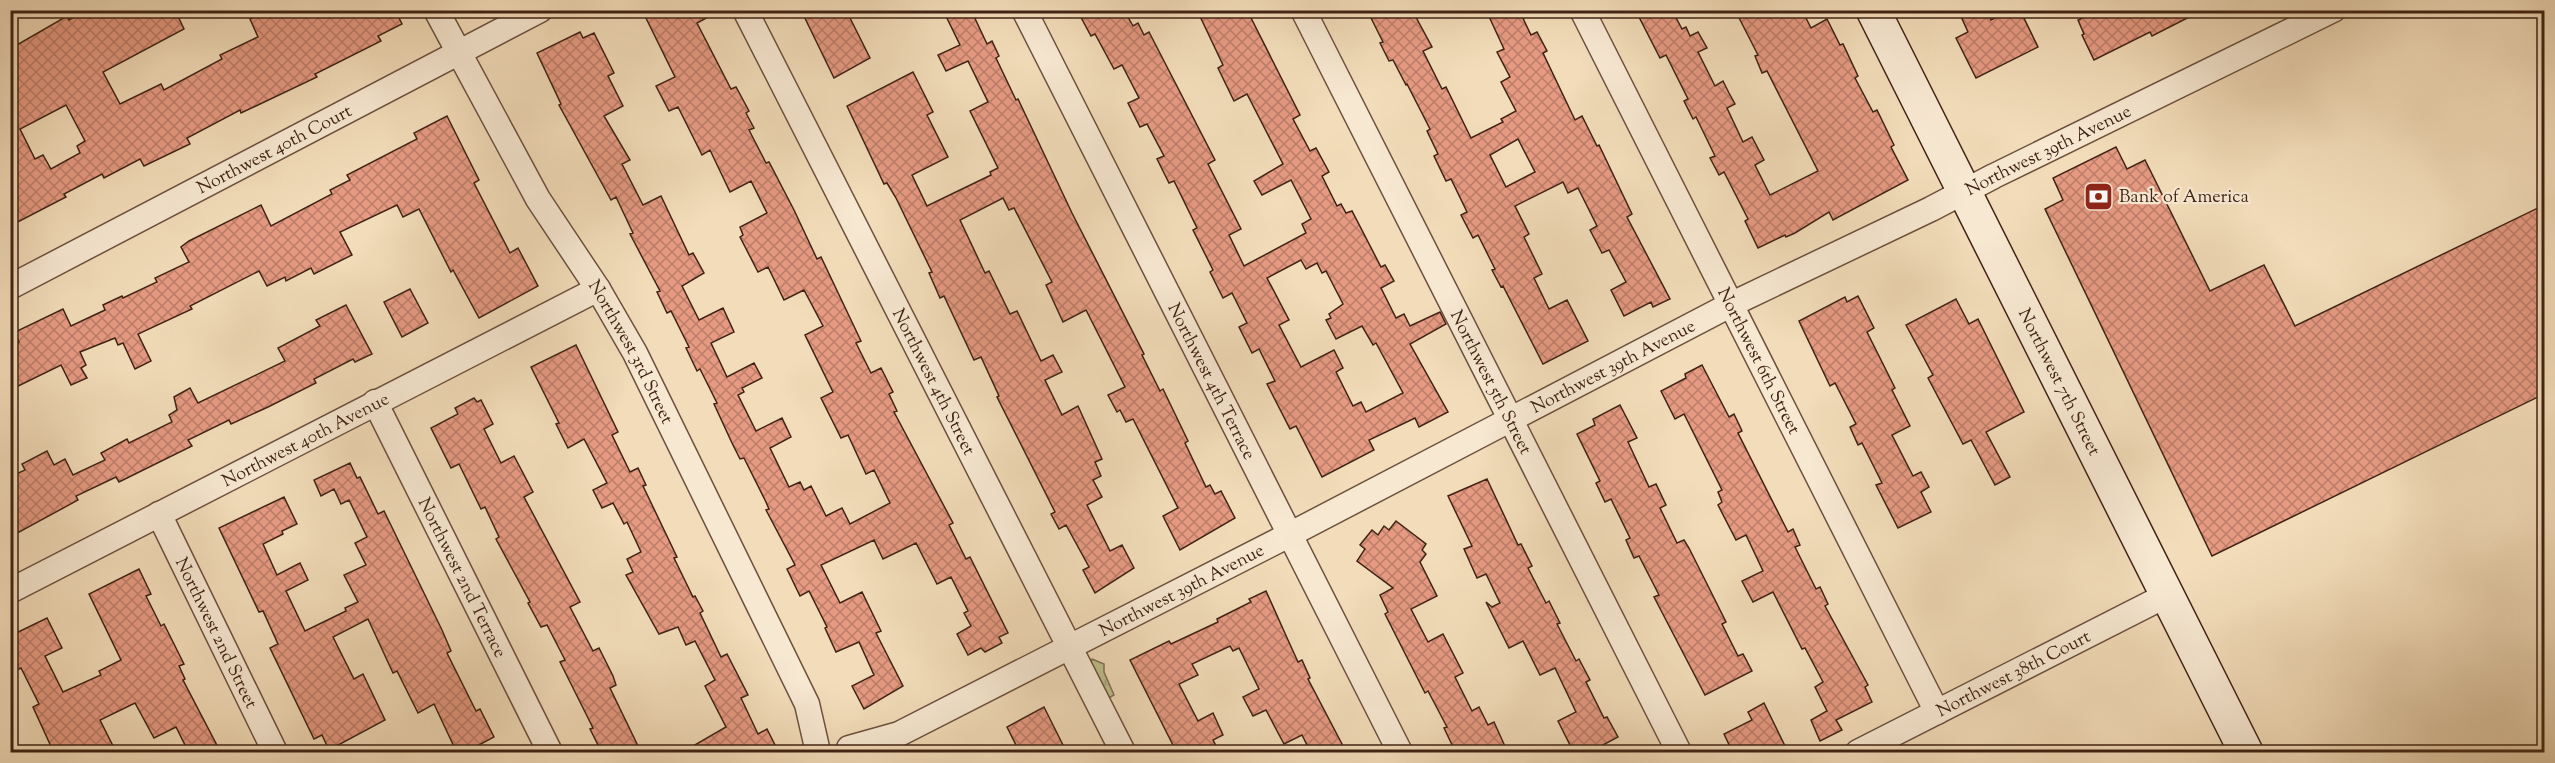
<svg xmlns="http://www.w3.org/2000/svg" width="2555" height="763" font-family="'Sorts Mill Goudy',serif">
<defs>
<pattern id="grass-tufts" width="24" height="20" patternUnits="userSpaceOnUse" patternTransform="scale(1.5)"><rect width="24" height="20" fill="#bdc08e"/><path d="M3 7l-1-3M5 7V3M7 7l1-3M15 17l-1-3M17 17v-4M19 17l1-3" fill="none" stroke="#9b9c73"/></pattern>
<pattern id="building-cross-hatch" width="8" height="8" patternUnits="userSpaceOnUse" patternTransform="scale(1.5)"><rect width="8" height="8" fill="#e69a82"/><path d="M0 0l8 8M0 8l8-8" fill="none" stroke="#bc7d69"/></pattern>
</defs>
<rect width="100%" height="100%" fill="#f2dcb9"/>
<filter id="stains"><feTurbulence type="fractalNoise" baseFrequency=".00333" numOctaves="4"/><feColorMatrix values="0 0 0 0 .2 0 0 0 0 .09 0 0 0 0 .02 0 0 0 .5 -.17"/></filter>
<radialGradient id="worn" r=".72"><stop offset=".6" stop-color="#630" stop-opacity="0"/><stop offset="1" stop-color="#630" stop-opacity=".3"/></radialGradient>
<path fill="url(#grass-tufts)" stroke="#7e7252" stroke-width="1.5" d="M1092 659 1104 664V672L1114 695 1109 698 1103 697 1091 663Z"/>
<g fill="url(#building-cross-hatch)" stroke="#402315" stroke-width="1.5" fill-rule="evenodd">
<path d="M87 10H175L184 29 103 72 120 104 161 84 164 90 222 59 220 55 258 37 250 19 268 10H395L402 24 378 36 381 41 315 74 317 77 241 113 240 110 187 138 190 144 144 166 140 159 104 178 102 174 64 194 66 197 10 226V49L67 16 69 20ZM66 105 85 141 77 146 80 153 51 169 43 155 35 159 20 129Z"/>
<path d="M642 10H721L697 23 731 89 736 87 749 111 746 113 754 128 749 130 766 163 769 162 794 210 817 259 821 257 861 341 856 343 871 373 881 368 893 392 889 394 897 411 894 412 953 523 949 525 966 559 970 557 1008 633 999 637 1002 643 985 652 981 648 968 655 957 634 971 626 964 613 968 611 951 577 937 584 916 543 883 559 874 540 821 565 840 603 862 592 881 631 876 633 903 686 864 709 852 686 874 675 859 642 836 652 825 628 827 627 809 591 800 596 787 569 795 565 766 510 769 509 765 500 744 458 740 459 732 443 714 404 717 403 700 369 697 371 686 348 689 347 671 311 667 313 657 292 660 291 630 234 633 233 616 197 611 200 559 105 561 104 537 53 580 32 583 38 594 33 614 73 608 76 623 106 604 116 630 160 622 164 643 205 661 196 689 255 693 253 704 273 682 286 699 320 723 308 734 332 711 343 727 377 754 363 762 378 742 388 744 392 738 395 756 431 782 418 791 437 770 448 789 487 800 482 804 490 811 486 826 516 842 508 850 524 890 503 874 470 866 474 848 435 841 438 821 398 833 392 805 335 823 326 804 290 784 300 768 267 758 272 740 237 743 235 740 227 767 213 751 181 730 192 710 150 702 155 678 107 669 111 656 86 675 77Z"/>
<path d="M801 10H846L870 58 834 78Z"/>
<path d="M943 10H971L987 44 992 41 999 56 996 58 1016 100 1018 99 1072 213 1144 354 1142 355 1160 391 1163 389 1188 441 1185 443 1206 487 1210 485 1215 494 1221 491 1235 518 1180 550 1163 516 1178 508 1133 419 1126 422 1120 410 1117 412 1108 395 1125 387 1086 310 1063 322 1046 285 1052 282 1014 208 1009 210 1003 198 960 220 985 273 989 271 1010 314 1017 311 1041 361 1053 355 1062 372 1045 380 1062 415 1078 406 1102 459 1095 462 1101 476 1093 480 1102 497 1087 505 1110 551 1122 545 1134 568 1095 593 1083 570 1089 567 1066 525 1059 529 1051 514 1055 512 997 397 999 396 981 357 974 360 944 296 940 298 929 273 932 272 896 198 887 183 884 184 847 106 913 72 933 112 927 115 948 157 912 175 927 206 991 175 990 172 998 168 970 111 988 102 968 61 946 71 938 55 960 45Z"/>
<path d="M1077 10H1124L1133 26 1138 23 1144 35 1149 32 1215 160 1208 164 1241 229 1229 235 1244 266 1306 233 1302 224 1311 219 1291 180 1262 195 1254 181 1283 164 1247 94 1234 101 1218 68 1223 65 1197 10H1247L1300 115 1293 119 1310 151 1316 148 1329 172 1322 176 1337 206 1341 204 1346 213 1352 211 1381 267 1385 265 1394 281 1381 288 1396 318 1404 314 1410 326 1440 312 1446 324 1410 344 1448 412 1419 427 1415 418 1369 440 1374 450 1322 477 1296 426 1290 429 1267 384 1275 381 1259 349 1252 353 1239 327 1247 323 1232 293 1223 298 1210 272 1213 270 1193 230 1197 228 1174 181 1169 183 1157 159 1164 156 1147 124 1140 127 1128 103 1139 98 1122 65 1114 69 1095 34 1091 36ZM1301 260 1306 269 1317 263 1322 273 1326 271 1343 304 1329 314 1331 318 1326 320 1336 339 1362 326 1373 345 1376 343 1403 393 1366 412 1361 402 1353 406 1336 372 1343 368 1334 350 1301 367 1279 325 1289 320 1267 278Z"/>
<path d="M1367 10H1412L1432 47 1423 51 1442 89 1446 87 1471 138 1503 122 1501 119 1516 111 1501 82 1510 77 1497 52 1504 49 1486 10H1519L1531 35 1537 32 1547 51 1543 53 1575 120 1582 116 1597 146 1599 145 1632 214 1627 217 1670 299 1653 307 1651 302 1624 316 1611 290 1626 282 1609 250 1602 253 1590 230 1597 226 1578 188 1568 193 1563 182 1515 206 1529 234 1524 237 1542 274 1534 278 1549 309 1567 300 1588 341 1543 364 1503 286 1501 287 1492 270 1495 269 1478 235 1473 238 1461 215 1467 212 1451 179 1446 181 1434 156 1438 154 1427 131 1430 129 1407 84 1406 85 1393 60 1389 61 1380 43 1383 42ZM1518 139 1535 172 1506 187 1490 155Z"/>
<path d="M1653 10H1672L1682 29 1686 27 1690 36 1698 32 1707 48 1698 52 1715 86 1723 81 1729 93 1735 104 1727 108 1743 142 1752 137 1764 160 1755 165 1770 195 1818 171 1767 71 1762 73 1755 56 1758 55 1735 10H1802L1811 28 1827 19 1840 45 1843 44 1858 76 1855 78 1873 112 1877 110 1894 145 1891 147 1908 180 1833 220 1829 212 1795 233 1786 237 1785 235 1758 248 1745 221 1748 219 1724 172 1719 175 1710 158 1715 156 1696 117 1693 119 1684 101 1688 99 1666 55 1660 58 1639 17Z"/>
<path d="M1958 10H1987L1991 20 2011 10H2020L2038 47 1976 78 1956 38 1968 32Z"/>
<path d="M2099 10H2126L2129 16 2141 10H2203L2152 36 2150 32 2094 60 2082 35 2084 34 2078 20Z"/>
<path d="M447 116 479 180 474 183 510 253 518 248 538 286 479 318 453 270 451 272 419 209 403 217 397 205 340 232 352 255 314 274 311 268 286 281 285 277 267 286 259 271 190 306 192 309 138 334 151 361 135 369 123 343 118 345 115 338 80 352 86 365 81 368 87 378 71 385 61 365 10 390V346L19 342 15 332 63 309 71 326 105 310 103 305 122 296 123 298 157 282 155 278 189 262 181 247 189 241 261 205 271 226 332 194 330 190 350 180 347 175 417 139 414 133Z"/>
<path d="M2116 147 2127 169 2145 160 2210 291 2264 265 2295 326 2544 205V394L2212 556 2045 209 2063 200 2053 178Z"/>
<path d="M410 289 428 323 402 337 384 302Z"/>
<path d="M1858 296 1874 328 1867 332 1895 388 1892 390 1910 426 1892 435 1913 476 1921 472 1929 487 1921 492 1931 512 1898 528 1876 485 1882 483 1862 443 1858 445 1850 427 1856 424 1835 383 1830 386 1799 321 1845 297 1847 302Z"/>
<path d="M1956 299 1969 324 1978 319 2024 412 1986 432 2010 477 1995 485 1971 440 1963 444 1928 378 1933 375 1906 325Z"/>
<path d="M346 305 372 354 355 362 353 359 314 379 316 383 268 407 231 424 229 420 188 440 192 446 119 482 116 477 76 496 78 500 10 537V477L25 470 22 464 47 451 54 465 65 459 73 475 105 460 101 453 127 439 129 443 172 422 169 415 177 410 174 397 190 388 198 403 285 361 278 348 320 326 316 320Z"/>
<path d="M576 345 618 432 612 435 630 472 638 468 646 485 643 486 677 557 674 558 693 597 695 596 703 611 700 613 721 657 727 654 748 695 741 698 758 734 767 729 779 753H681L726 727 705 686 715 680 695 641 686 645 678 627 659 634 626 575 633 572 627 559 641 552 627 522 624 524 613 503 602 508 593 490 607 483 584 439 568 448 556 424 559 423 531 367Z"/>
<path d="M1702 365 1729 417 1734 414 1742 431 1738 433 1788 532 1793 529 1800 545 1795 547 1816 589 1820 587 1828 604 1825 606 1868 685 1865 687 1872 702 1836 720 1842 730 1820 741 1811 720 1827 711 1815 687 1823 682 1805 648 1802 649 1773 592 1753 602 1742 581 1763 571 1746 535 1736 540 1718 505 1722 502 1718 492 1722 490 1684 414 1675 419 1661 391 1686 378 1685 374Z"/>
<path d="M474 398 477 402 481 400 493 424 484 429 501 463 514 456 533 492 524 497 580 602 570 607 593 651 599 648 613 676 616 685 610 688 638 746 626 753H612L609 747 601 751 590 729 593 728 560 662 565 660 547 625 541 627 528 603 530 602 496 539 499 537 485 507 481 509 459 464 451 468 431 428 458 414 455 408Z"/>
<path d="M1620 405 1637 438 1628 442 1649 487 1656 484 1666 505 1660 508 1677 543 1684 540 1689 548 1726 622 1722 624 1738 656 1743 654 1752 671 1705 695 1654 597 1659 595 1639 556 1634 558 1626 540 1630 538 1611 499 1605 502 1596 483 1600 481 1577 434 1595 425 1593 419Z"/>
<path d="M350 463 357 478 360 477 378 514 384 511 442 630 451 651 447 653 476 711 480 709 494 737 464 753H457L434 704 418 713 397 671 393 673 368 619 333 637 354 679 363 674 385 720 329 750 322 735 314 739 270 648 278 644 263 611 259 612 219 528 284 497 297 524 282 531 283 534 263 544 277 575 300 563 308 580 286 591 305 631 346 611 345 608 358 602 344 575 366 565 355 543 367 537 349 500 341 504 334 489 321 496 314 480Z"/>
<path d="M1487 479 1518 545 1521 544 1532 566 1528 568 1546 603 1549 601 1560 623 1557 624 1576 661 1579 659 1590 680 1586 682 1604 718 1607 717 1618 737 1588 753H1574L1558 721 1576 712 1555 668 1540 675 1523 641 1509 648 1486 602 1492 607 1500 603 1486 574 1477 578 1464 549 1472 546 1448 496Z"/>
<path d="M1396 521 1426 544 1422 550 1426 554 1420 562 1437 596 1411 609 1428 642 1443 634 1463 673 1455 677 1472 711 1479 707 1488 725 1494 722 1508 753H1456L1444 728 1447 727 1428 691 1425 693 1385 614 1388 612 1380 595 1393 588 1357 561 1365 549 1360 545 1372 530 1378 535 1384 526 1389 530Z"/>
<path d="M139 569 151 594 146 596 161 626 164 624 184 664 179 666 185 679 183 680 221 753H189L176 727 154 738 135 703 100 720 114 748 104 753H54L33 707 39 704 21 668 15 671 10 661V636L47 618 62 648 45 656 63 692 101 675 99 671 121 660 89 594Z"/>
<path d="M1266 591 1288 640 1298 662 1302 660 1310 678 1308 679 1343 746 1330 753H1311L1302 735 1284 744 1266 710 1253 716 1243 697 1259 689 1239 648 1233 651 1230 646 1192 664 1198 675 1179 684 1198 721 1213 713 1223 735 1213 740 1220 753H1177L1130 660 1169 641 1171 644 1218 622 1217 619 1251 602 1249 599Z"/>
<path d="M1764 703 1785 746 1770 753H1733L1724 734 1752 720 1748 712Z"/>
<path d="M1044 707 1067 753H1020L1007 727Z"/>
</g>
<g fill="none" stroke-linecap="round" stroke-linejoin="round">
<defs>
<g id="street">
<path id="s1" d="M436 10 538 199 598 289 635 353 807 704 818 752"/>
<path id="s2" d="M745 10 1123 752"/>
<path id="s3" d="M1024 10 1400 752"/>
<path id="s4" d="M1303 10 1679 752"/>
<path id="s5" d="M1582 10 1937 712"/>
<path id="s6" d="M10 287 540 10"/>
<path id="s7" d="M375 402 550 752"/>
<path id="s8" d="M159 514 275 752"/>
<path id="s9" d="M10 591 598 289"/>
<path id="s10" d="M849 748 899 734 1289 535 1730 305 1931 209 1994 176 2333 10"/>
<path id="s11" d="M1858 752 2167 595"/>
</g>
<g id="secondary">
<path id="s12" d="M1873 10 2246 752"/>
</g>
</defs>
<use href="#street" stroke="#6c513e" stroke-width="27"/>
<use href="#secondary" stroke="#402315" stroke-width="36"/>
<use href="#street" stroke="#f7e8d2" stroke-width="24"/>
<use href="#secondary" stroke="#f7e8d2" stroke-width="33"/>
</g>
<defs>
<symbol id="bank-square" viewBox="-11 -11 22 22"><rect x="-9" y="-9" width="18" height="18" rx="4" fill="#8f2418" stroke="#f7e8d2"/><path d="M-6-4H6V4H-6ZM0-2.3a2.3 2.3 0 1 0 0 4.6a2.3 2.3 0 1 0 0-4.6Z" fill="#fff"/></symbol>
</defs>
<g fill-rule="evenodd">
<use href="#bank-square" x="2082" y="180" width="33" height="33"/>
</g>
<g text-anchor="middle" stroke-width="4.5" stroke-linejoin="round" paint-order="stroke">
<g font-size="18" fill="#402315" stroke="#f7e8d2">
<text dy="6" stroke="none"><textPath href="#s6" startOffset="298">Northwest 40th Court</textPath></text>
<text dy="6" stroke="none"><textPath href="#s10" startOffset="1341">Northwest 39th Avenue</textPath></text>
<text dy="6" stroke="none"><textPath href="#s1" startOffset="394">Northwest 3rd Street</textPath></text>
<text dy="6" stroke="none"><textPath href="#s5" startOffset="393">Northwest 6th Street</textPath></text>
<text dy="6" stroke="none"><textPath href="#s10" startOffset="855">Northwest 39th Avenue</textPath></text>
<text dy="6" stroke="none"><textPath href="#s3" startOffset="416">Northwest 4th Terrace</textPath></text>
<text dy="6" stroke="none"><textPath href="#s2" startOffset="417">Northwest 4th Street</textPath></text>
<text dy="6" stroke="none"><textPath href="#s4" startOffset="417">Northwest 5th Street</textPath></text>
<text dy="6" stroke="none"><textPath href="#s12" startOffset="416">Northwest 7th Street</textPath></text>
<text dy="6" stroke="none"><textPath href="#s9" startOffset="332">Northwest 40th Avenue</textPath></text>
<text dy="6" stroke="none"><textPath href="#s7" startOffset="196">Northwest 2nd Terrace</textPath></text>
<text dy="6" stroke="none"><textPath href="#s10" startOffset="369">Northwest 39th Avenue</textPath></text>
<text dy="6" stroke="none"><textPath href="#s8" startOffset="132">Northwest 2nd Street</textPath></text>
<text dy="6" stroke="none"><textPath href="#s11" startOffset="174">Northwest 38th Court</textPath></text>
</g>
<g font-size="18" fill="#402315" stroke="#f7e8d2" text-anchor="start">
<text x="2119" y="202">Bank of America</text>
</g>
</g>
<rect width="2555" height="763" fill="none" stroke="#f2dcb9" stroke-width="36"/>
<rect x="12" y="12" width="2531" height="739" fill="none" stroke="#402315" stroke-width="3"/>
<rect x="18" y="18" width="2519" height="727" fill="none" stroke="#402315" stroke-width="1.5"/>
<rect width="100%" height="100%" filter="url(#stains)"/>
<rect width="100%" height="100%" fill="url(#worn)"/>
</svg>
